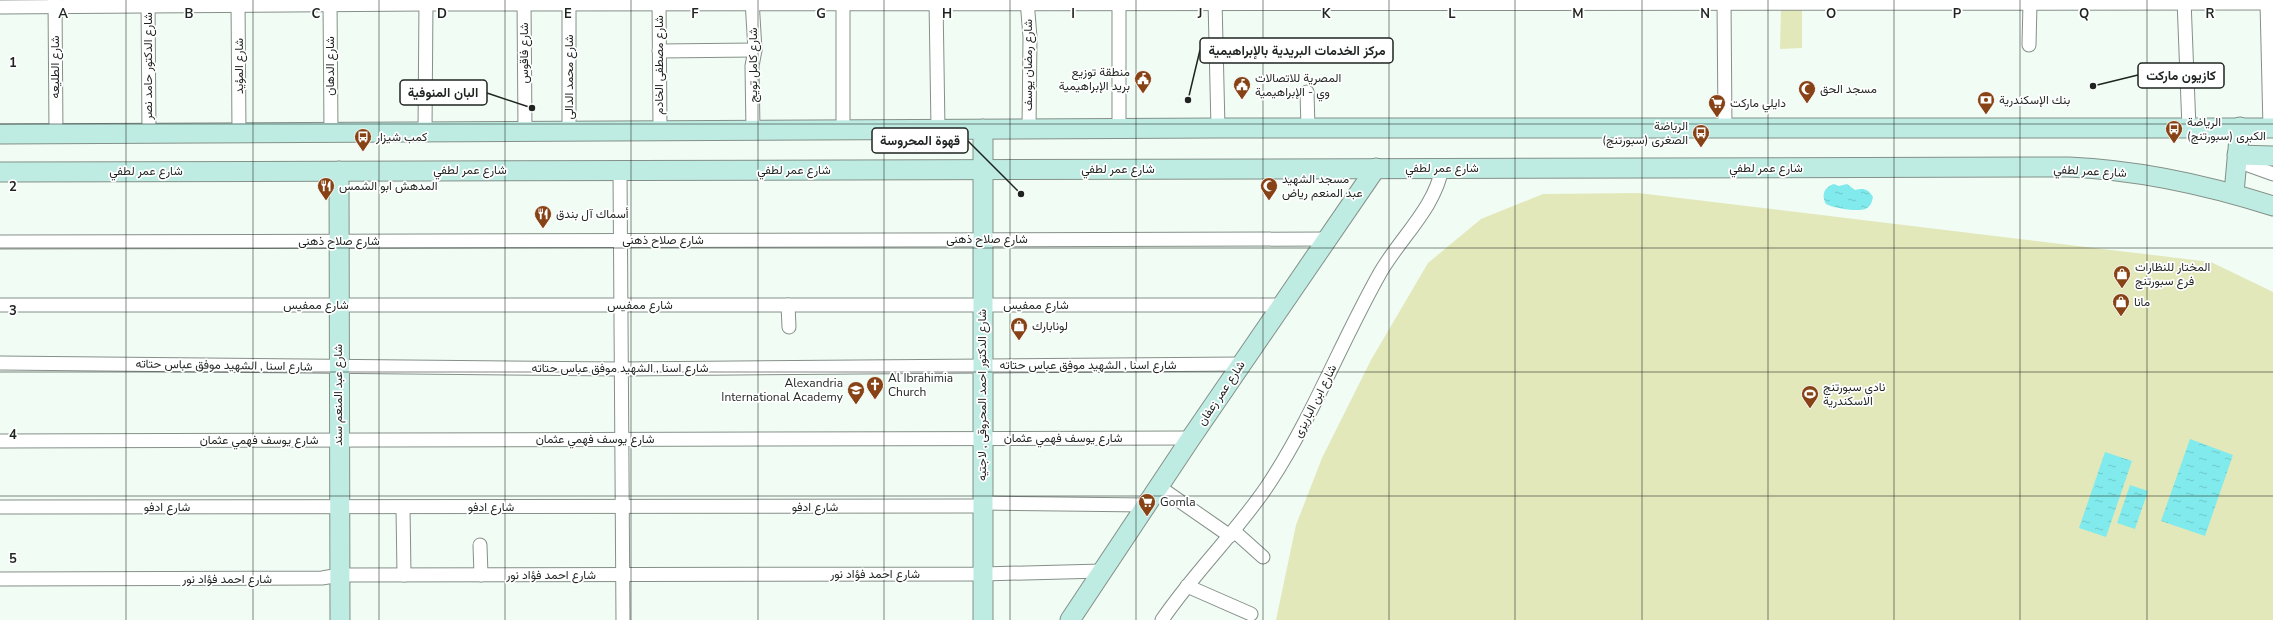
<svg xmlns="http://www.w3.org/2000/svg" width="2273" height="620" font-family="'Nunito Sans',Vazirmatn,sans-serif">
<defs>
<pattern id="water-ripples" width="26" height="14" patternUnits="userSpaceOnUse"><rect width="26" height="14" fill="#80eaec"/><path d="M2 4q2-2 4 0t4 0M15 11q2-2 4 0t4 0" fill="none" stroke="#6ec9ca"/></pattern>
</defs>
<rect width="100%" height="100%" fill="#f0fcf4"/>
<g fill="#e3e8bb">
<path d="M1802 7V48L1780 49 1781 8Z"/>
<path d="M1638 193 2211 262 2273 292V620H1276L1296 525 1322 458 1371 360 1428 263 1481 219 1543 194Z"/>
</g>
<g fill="url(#water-ripples)">
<path d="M1834 184 1839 186 1847 184 1855 190C1864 188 1868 189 1873 197 1872 201 1871 206 1867 208 1861 213 1833 208 1826 204 1821 195 1824 187 1834 184Z"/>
<path d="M2190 439 2233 455 2205 536 2161 521Z"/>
<path d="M2105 452 2132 461 2106 537 2079 528Z"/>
<path d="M2130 485 2148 491 2135 529 2117 523Z"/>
</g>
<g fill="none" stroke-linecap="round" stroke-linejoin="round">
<defs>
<g id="street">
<path d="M55 0 56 134"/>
<path d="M148 0 149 133"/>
<path d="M238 0 239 133"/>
<path d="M330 0 331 132"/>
<path d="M524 0 525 131"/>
<path d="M569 0V131"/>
<path d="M659 0 660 130"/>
<path d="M752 0 755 50 752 66 753 130"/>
<path d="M843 0V129"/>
<path d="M936 0 938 129"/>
<path d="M1027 0 1030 37 1029 129"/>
<path d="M1215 0 1218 128"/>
<path d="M1724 0 1725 128"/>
<path d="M2184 0 2189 128"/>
<path d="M2267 3 2270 128"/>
<path d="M0 7 426 4 2273 3"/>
<path d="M2029 45 2030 3"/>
<path d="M659 51 755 50"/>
<path d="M1307 92 1308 128"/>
<path d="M1119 129V3"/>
<path d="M425 131 426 0"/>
<path d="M2237 161 2273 174"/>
<path d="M620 170 623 620"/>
<path d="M0 242 1326 239"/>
<path d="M0 305H1281"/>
<path d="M788 305 789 327"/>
<path d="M0 363 621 369 1241 364"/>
<path d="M0 441 1191 438"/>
<path d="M1158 486 1230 536"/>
<path d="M982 503 1146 505"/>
<path d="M0 507 982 506"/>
<path d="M403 507 404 575"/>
<path d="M1234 531 1263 557"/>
<path d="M480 545 481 575"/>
<path d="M0 579 322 578 340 575 982 574 1102 571"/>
<path d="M1187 586 1251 614"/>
<path d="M1162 620C1195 571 1238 531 1270 482 1313 416 1341 342 1380 273 1400 238 1435 208 1442 168"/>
</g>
<g id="secondary">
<path d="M0 134 1218 128H2273"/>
<path d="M2237 155 2273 156"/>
<path d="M339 171 340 620"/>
<path d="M0 172 2069 167C2138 170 2207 185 2273 206"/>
<path d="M2234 193 2240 127"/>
<path d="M983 620V129"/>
<path d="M1070 620 1191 438 1376 168"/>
</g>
</defs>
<use href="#street" stroke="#859088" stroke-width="15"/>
<use href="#secondary" stroke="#859088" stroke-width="21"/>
<use href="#street" stroke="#fff" stroke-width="13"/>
<use href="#secondary" stroke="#beece3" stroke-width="19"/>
</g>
<path fill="none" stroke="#1f2421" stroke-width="1" stroke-opacity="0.55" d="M126 0V620M253 0V620M379 0V620M505 0V620M631 0V620M758 0V620M884 0V620M1010 0V620M1136 0V620M1263 0V620M1389 0V620M1515 0V620M1642 0V620M1768 0V620M1894 0V620M2020 0V620M2147 0V620M0 124H2273M0 248H2273M0 372H2273M0 496H2273"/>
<defs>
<symbol id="civic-pin" viewBox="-11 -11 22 30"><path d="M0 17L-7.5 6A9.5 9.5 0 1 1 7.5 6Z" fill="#874316" stroke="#fff"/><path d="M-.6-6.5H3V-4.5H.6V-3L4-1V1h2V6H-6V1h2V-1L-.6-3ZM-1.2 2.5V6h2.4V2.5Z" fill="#fff"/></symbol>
<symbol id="mosque-pin" viewBox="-11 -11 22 30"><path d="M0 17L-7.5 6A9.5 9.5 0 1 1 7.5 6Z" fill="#874316" stroke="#fff"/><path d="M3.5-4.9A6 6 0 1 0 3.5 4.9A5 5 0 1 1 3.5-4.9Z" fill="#fff"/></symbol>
<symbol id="bank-pin" viewBox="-11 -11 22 30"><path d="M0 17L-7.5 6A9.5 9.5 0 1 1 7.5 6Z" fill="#874316" stroke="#fff"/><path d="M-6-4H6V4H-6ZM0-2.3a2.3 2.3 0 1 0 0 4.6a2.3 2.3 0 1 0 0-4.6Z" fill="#fff"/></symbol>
<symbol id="supermarket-pin" viewBox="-11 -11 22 30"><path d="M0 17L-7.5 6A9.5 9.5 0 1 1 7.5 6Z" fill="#874316" stroke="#fff"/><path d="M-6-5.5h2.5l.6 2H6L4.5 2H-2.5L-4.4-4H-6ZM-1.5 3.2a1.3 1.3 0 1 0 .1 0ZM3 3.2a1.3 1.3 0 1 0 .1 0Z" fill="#fff"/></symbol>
<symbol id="bus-pin" viewBox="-11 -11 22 30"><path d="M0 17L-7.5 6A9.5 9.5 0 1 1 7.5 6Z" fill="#874316" stroke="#fff"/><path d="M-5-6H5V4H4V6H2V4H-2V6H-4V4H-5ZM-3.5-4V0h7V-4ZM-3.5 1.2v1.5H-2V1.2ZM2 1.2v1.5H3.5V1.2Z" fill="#fff"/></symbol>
<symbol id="restaurant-pin" viewBox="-11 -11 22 30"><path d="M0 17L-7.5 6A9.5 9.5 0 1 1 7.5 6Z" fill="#874316" stroke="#fff"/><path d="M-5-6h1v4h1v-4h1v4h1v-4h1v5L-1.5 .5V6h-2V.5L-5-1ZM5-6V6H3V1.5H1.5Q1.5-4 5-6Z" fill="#fff"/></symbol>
<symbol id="shop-pin" viewBox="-11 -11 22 30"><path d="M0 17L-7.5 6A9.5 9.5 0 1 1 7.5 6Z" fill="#874316" stroke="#fff"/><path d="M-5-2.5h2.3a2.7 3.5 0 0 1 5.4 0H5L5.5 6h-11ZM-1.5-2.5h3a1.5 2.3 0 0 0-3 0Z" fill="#fff"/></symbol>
<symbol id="church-pin" viewBox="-11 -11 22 30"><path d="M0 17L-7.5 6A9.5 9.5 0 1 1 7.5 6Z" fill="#874316" stroke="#fff"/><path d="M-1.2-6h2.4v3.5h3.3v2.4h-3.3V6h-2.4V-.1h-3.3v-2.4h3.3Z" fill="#fff"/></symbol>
<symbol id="school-pin" viewBox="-11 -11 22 30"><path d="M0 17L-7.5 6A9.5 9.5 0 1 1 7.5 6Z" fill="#874316" stroke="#fff"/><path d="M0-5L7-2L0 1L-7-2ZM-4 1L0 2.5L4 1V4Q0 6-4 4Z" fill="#fff"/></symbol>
<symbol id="stadium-pin" viewBox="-11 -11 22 30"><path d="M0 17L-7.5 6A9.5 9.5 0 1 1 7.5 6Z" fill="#874316" stroke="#fff"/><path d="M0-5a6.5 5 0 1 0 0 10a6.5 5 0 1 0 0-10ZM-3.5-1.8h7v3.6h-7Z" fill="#fff"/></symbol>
</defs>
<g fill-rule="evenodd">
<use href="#civic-pin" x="1133" y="69" width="20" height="27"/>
<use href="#civic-pin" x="1232" y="75" width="20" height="27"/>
<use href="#mosque-pin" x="1797" y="79" width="20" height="27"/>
<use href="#bank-pin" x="1976" y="90" width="20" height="27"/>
<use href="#supermarket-pin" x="1707" y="93" width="20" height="27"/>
<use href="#bus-pin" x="2164" y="119" width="20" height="27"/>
<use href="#bus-pin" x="1691" y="123" width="20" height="27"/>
<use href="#bus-pin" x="353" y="127" width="20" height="27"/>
<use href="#restaurant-pin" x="316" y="176" width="20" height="27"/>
<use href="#mosque-pin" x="1259" y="176" width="20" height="27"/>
<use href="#restaurant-pin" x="533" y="204" width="20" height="27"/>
<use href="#shop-pin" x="2112" y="264" width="20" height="27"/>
<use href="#shop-pin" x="2111" y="292" width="20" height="27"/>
<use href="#shop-pin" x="1009" y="316" width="20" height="27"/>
<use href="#church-pin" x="865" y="375" width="20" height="27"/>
<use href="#school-pin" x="846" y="380" width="20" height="27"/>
<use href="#stadium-pin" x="1800" y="384" width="20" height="27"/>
<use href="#supermarket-pin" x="1137" y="492" width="20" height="27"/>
</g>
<g text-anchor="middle" stroke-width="3.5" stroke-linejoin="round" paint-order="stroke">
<g font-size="12" fill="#1f2421" stroke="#fff">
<text transform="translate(524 53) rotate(-90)" y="4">شارع فاقوس</text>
<text transform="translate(659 65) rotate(-90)" y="4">شارع مصطفى الخادم</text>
<text transform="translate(753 65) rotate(-90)" y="4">شارع كامل تويج</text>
<text transform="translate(1028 65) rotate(-90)" y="4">شارع رمضان يوسف</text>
<text transform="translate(148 66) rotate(-90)" y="4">شارع الدكتور حامد نصر</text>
<text transform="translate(239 66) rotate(-90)" y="4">شارع المؤيد</text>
<text transform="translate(330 66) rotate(-90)" y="4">شارع الدهان</text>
<text transform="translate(55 67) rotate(-90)" y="4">شارع الطليعه</text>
<text transform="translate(569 77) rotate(-90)" y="4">شارع محمد الدالى</text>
<text x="1442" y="172">شارع عمر لطفي</text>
<text x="1766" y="172">شارع عمر لطفي</text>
<text x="1118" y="173">شارع عمر لطفي</text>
<text x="470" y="174">شارع عمر لطفي</text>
<text x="794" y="174">شارع عمر لطفي</text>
<text x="146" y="175">شارع عمر لطفي</text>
<text transform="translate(2090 171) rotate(3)" y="4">شارع عمر لطفي</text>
<text x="987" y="243">شارع صلاح ذهنى</text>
<text x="663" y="244">شارع صلاح ذهنى</text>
<text x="339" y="245">شارع صلاح ذهنى</text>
<text x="316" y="309">شارع ممفيس</text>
<text x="640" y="309">شارع ممفيس</text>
<text x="1036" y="309">شارع ممفيس</text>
<text transform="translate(224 365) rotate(1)" y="4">شارع اسنا , الشهيد موفق عباس حتاته</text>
<text x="1088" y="369">شارع اسنا , الشهيد موفق عباس حتاته</text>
<text x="620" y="372">شارع اسنا , الشهيد موفق عباس حتاته</text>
<text transform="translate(1221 393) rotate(-56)" y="4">شارع عمر زعفان</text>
<text transform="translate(338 395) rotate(-90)" y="4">شارع عبد المنعم سند</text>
<text transform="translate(982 395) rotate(-90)" y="4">شارع الدكتور احمد المحروقى , لاجتيه</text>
<text transform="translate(1315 401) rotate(-63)" y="4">شارع ابن الباريزى</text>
<text x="1063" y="442">شارع يوسف فهمي عثمان</text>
<text x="595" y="443">شارع يوسف فهمي عثمان</text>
<text x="259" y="444">شارع يوسف فهمي عثمان</text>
<text x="167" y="511">شارع ادفو</text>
<text x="491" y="511">شارع ادفو</text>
<text x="815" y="511">شارع ادفو</text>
<text x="875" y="578">شارع احمد فؤاد نور</text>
<text x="551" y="579">شارع احمد فؤاد نور</text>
<text x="227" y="583">شارع احمد فؤاد نور</text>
</g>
<g font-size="12" fill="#1f2421" stroke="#fff" text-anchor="start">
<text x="1130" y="76" text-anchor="end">منطقة توزيع<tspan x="1130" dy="14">بريد الإبراهيمية</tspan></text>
<text x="1255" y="82">المصرية للاتصالات<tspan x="1255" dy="14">وي - الإبراهيمية</tspan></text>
<text x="1820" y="93">مسجد الحق</text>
<text x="1999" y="104">بنك الإسكندرية</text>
<text x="1730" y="107">دايلي ماركت</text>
<text x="2187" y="126">الرياضة<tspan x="2187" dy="14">(سبورتنج) الكبرى</tspan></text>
<text x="1688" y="130" text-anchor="end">الرياضة<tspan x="1688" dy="14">(سبورتنج) الصغرى</tspan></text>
<text x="376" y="141">كمب شيزار</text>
<text x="1282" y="183">مسجد الشهيد<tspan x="1282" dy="14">عبد المنعم رياض</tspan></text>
<text x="339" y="190">المدهش ابو الشمس</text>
<text x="556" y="218">أسماك آل بندق</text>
<text x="2135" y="271">المختار للنظارات<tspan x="2135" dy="14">فرع سبورتنج</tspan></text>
<text x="2134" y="306">مانا</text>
<text x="1032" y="330">لونابارك</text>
<text x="888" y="382">Al Ibrahimia<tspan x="888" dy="14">Church</tspan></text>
<text x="843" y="387" text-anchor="end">Alexandria<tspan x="843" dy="14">International Academy</tspan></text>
<text x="1823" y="391">نادي سبورتنج<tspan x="1823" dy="14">الاسكندرية</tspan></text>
<text x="1160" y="506">Gomla</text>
</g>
</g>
<g font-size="13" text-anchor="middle" font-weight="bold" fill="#1f2421" stroke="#fff" stroke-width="3.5" stroke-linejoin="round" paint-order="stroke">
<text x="63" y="18">A</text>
<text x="189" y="18">B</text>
<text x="316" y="18">C</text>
<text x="442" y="18">D</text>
<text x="568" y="18">E</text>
<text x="695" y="18">F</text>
<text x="821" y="18">G</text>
<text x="947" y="18">H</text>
<text x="1073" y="18">I</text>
<text x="1200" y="18">J</text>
<text x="1326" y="18">K</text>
<text x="1452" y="18">L</text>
<text x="1578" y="18">M</text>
<text x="1705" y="18">N</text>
<text x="1831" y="18">O</text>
<text x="1957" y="18">P</text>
<text x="2084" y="18">Q</text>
<text x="2210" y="18">R</text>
<text x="13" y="67">1</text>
<text x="13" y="191">2</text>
<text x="13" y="315">3</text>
<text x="13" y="439">4</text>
<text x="13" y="563">5</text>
</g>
<path fill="none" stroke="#1f2421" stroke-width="1.5" d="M1188 100L1200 50M2093 86L2138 75M532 108L487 93M1021 194L968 141"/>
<g fill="#1f2421" stroke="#fff" stroke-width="1.5">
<circle cx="1188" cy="100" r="4"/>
<circle cx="2093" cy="86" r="4"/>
<circle cx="532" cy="108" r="4"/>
<circle cx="1021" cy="194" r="4"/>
</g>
<g fill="#fff" stroke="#1f2421" stroke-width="1.5">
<rect x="1200" y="38" width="193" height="25" rx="4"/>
<rect x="2138" y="63" width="86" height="25" rx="4"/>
<rect x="400" y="80" width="87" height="25" rx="4"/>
<rect x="872" y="128" width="96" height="25" rx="4"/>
</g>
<g font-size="13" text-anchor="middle" font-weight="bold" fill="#1f2421">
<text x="1297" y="55">مركز الخدمات البريدية بالإبراهيمية</text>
<text x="2181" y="80">كازيون ماركت</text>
<text x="443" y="97">البان المنوفية</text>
<text x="920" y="145">قهوة المحروسة</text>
</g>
</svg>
